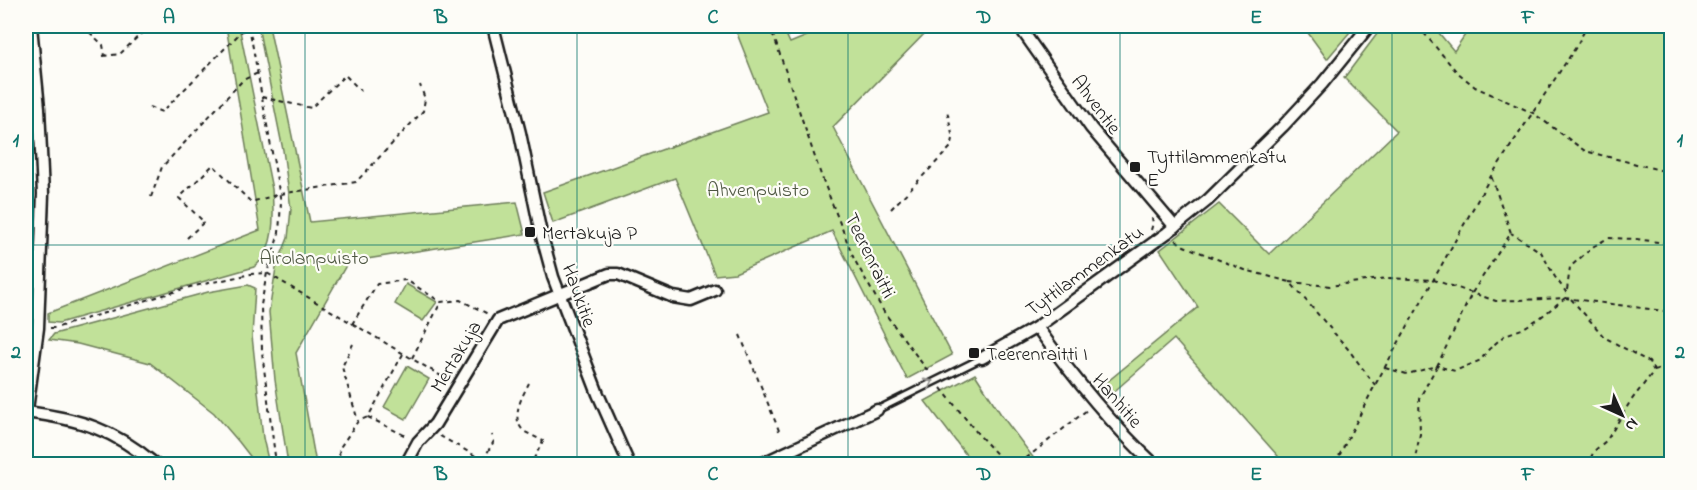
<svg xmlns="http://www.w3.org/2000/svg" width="1697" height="490" font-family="'Indie Flower',sans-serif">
<rect width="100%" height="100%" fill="#fdfcf7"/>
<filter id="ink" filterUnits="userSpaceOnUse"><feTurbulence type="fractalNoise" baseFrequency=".0167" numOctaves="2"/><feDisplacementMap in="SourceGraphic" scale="12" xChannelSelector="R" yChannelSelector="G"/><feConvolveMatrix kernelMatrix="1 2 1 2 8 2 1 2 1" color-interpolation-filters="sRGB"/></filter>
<g filter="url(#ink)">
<g fill="#c1e199" stroke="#6e7e5a" stroke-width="1.5">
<path d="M226 26H239L272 189C274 215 276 250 254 267L59 323 48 322V313L260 230Z"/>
<path d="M258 26H269L310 222 517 202 525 234 348 262 296 353 316 464H288L275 380 269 312 276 268 288 238 291 209 283 150Z"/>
<path d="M734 26H782L790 43 831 26H932L833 127 952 355 907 379 832 231 735 273 715 275 675 178 553 223 543 192 768 112Z"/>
<path d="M1303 26H1355L1327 59Z"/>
<path d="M1383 26H1433L1454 51 1471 26H1671V464H1272L1278 456 1174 339 1109 396 1096 391 1198 307 1160 250 1219 204 1269 254 1397 131 1344 78Z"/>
<path d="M406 284 437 302 423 321 395 304Z"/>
<path d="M248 285 255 288 252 336 263 438 269 464H256L239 442 214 413 150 363 78 344 49 340 54 334 208 292Z"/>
<path d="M407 366 429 379 406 419 384 407Z"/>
<path d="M975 374 1002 416 1038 464H973L925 401Z"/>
</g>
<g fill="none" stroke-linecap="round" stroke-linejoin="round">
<defs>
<path id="lane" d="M877 410 982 358"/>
<g id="street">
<path d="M493 26 520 133 540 229 553 277 598 394 629 464"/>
<path d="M1019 26 1091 128 1175 227"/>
<path d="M1037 327C1072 376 1110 423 1154 464"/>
<path d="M982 358 1037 327 1167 233 1208 200 1283 126 1322 84 1369 26"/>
<path d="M26 412C80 419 113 429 155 464"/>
<path d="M26 417 38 328 43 194 39 108 31 26"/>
<path d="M406 464 418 442 435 424 498 320 609 274H618L673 297 691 300 715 290"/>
<path d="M761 464 877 410"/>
</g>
</defs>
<use href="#lane" stroke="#1c1c1c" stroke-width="10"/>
<use href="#street" stroke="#1c1c1c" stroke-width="15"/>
<g stroke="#1c1c1c" stroke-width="2" stroke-dasharray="4.5 4.5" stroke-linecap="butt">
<path d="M83 26 103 45 105 56"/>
<path d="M249 26 281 202 279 233 267 273 261 305 262 352 276 464"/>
<path d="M768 26 775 40 821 175 854 259 884 312 930 374"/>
<path d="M1418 26 1456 71 1475 87 1533 113 1585 151 1672 173"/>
<path d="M103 56 120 54 149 26"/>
<path d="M262 97 311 108 345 75 361 91"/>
<path d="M149 107 162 112 247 26"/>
<path d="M151 197 162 167 243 80 258 73"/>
<path d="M891 209 951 147 953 139 947 110"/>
<path d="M1151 230 1153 223 1152 218"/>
<path d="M187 238 204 222 179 198 213 165 251 202 280 194 356 182 423 111 425 99 420 85"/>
<path d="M1176 240 1184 246 1245 270 1290 282 1348 349 1375 385"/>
<path d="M1290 282 1330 286 1387 278 1434 280 1496 301 1565 298 1672 312"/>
<path d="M1567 290 1570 267 1594 246 1608 238 1636 239 1672 244"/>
<path d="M1571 299 1594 325 1604 337 1649 362 1654 371 1630 402 1607 440 1594 451 1588 464"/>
<path d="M352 324 377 284 406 280 441 302 460 300 488 314"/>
<path d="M50 328H55L190 287 251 274 267 273 448 380"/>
<path d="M740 335 780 433"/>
<path d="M353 344 342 367 358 421"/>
<path d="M403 354 368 417 408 437"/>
<path d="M412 358 441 302"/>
<path d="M1385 368 1407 374 1437 366 1472 293 1511 233 1491 176"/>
<path d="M1654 371 1661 369 1672 371"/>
<path d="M529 383C522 397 509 419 525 432 531 435 537 438 543 441L531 464"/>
<path d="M941 388 978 434 1006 464"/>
<path d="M440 436 490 464"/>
<path d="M483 460 494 441 492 435"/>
<path d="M340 464 339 449 358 421 368 417"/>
<path d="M742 464 751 461"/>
<path d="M1019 464 1087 410"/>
<path d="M1335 464 1375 385 1491 176 1576 47 1587 26"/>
<path d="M1414 464 1420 434 1419 399 1437 366 1455 371 1481 360 1487 351 1505 335 1522 329 1541 317 1565 298 1566 292 1555 277 1541 252 1511 233"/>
</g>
<use href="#lane" stroke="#fdfcf7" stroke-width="5"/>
<use href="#street" stroke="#fdfcf7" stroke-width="10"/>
</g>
<defs><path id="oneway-chevron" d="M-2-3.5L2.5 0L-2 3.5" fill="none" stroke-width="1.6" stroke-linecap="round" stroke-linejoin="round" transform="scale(1.5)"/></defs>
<use stroke="#989794" href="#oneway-chevron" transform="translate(929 383) rotate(-27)"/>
</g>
<path fill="none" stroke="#0f766e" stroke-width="1.5" stroke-opacity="0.55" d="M305 26V464M577 26V464M848 26V464M1120 26V464M1392 26V464M26 245H1672"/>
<g fill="#1c1c1c" stroke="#fdfcf7" stroke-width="2">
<rect x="1129" y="161" width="12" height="12" rx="3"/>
<rect x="524" y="226" width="12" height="12" rx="3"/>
<rect x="968" y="347" width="12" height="12" rx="3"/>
</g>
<g text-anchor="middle" stroke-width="4.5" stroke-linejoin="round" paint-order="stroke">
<g font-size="20" fill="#1c1c1c" stroke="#fdfcf7">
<text transform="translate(1097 104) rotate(53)" y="7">Ahventie</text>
<text transform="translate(871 255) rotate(64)" y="7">Teerenraitti</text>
<text transform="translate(1084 270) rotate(-36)" y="7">Tyttilammenkatu</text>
<text transform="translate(580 295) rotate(70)" y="7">Haukitie</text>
<text transform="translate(455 356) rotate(-59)" y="7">Mertakuja</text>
<text transform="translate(1118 400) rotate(49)" y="7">Hanhitie</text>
</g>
<g font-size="20" fill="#1c1c1c" stroke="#fdfcf7" text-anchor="start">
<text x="1147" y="163">Tyttilammenkatu<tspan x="1147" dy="23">E</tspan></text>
<text x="542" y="239">Mertakuja P</text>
<text x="986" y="360">Teerenraitti I</text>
</g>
<g font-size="20" fill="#4e5742" stroke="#fdfcf7">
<text x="758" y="196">Ahvenpuisto</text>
<text x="314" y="264">Airolanpuisto</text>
</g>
</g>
<rect width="1697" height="490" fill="none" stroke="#fdfcf7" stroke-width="66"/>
<g transform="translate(1622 415) rotate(135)" stroke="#fdfcf7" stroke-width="4.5" paint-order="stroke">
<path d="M0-4.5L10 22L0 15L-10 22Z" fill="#1c1c1c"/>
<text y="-9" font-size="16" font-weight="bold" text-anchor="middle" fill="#1c1c1c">N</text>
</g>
<rect x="33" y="33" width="1631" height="424" fill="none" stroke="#0f766e" stroke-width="2"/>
<g font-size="20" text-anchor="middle" font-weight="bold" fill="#0f766e">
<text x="169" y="23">A</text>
<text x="441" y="23">B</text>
<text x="713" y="23">C</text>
<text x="984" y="23">D</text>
<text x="1256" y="23">E</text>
<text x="1528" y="23">F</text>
<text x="16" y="146">1</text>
<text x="1680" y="146">1</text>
<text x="16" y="358">2</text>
<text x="1680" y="358">2</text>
<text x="169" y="480">A</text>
<text x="441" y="480">B</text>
<text x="713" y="480">C</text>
<text x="984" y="480">D</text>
<text x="1256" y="480">E</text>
<text x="1528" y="480">F</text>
</g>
</svg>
